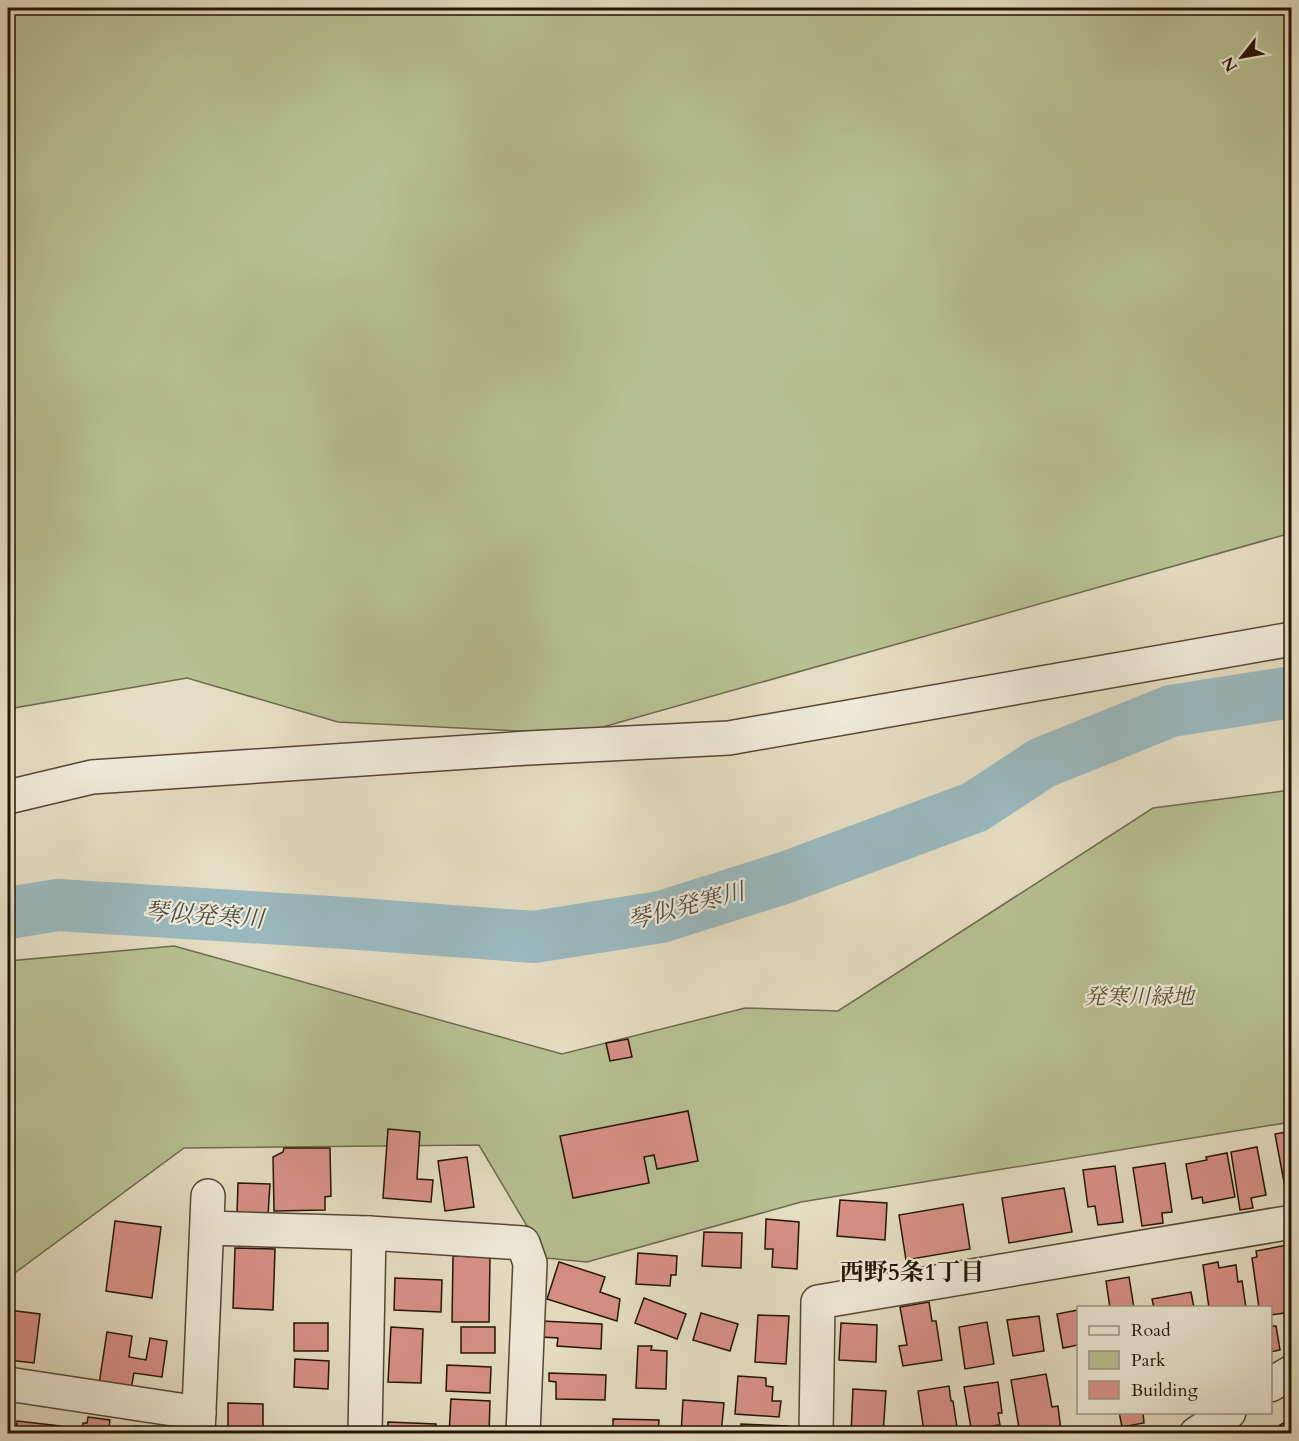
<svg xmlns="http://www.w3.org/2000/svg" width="1299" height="1441" font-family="Cardo,'Noto Serif JP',serif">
<rect width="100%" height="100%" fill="#e5ddc3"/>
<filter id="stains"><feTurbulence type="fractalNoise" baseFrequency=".00333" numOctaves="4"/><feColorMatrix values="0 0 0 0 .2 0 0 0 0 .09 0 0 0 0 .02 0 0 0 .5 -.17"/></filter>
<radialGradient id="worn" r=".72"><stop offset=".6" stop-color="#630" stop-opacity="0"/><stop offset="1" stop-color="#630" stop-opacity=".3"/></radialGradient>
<g fill="#b7c092" stroke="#6e6a4c" stroke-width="1.5">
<path d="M8 8H1291V533L578 734 338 722 187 678 8 709Z"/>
<path d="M1291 790V1122L801 1202 587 1262 546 1258 479 1145 184 1148 8 1278V961L174 946 562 1054 745 1008 838 1011 1153 808Z"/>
</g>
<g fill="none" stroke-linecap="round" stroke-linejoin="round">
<path stroke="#9ab9be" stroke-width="52" d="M8 913 58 905 345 923 534 937 661 917 784 878 975 807 1042 763 1171 711 1292 692"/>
</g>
<g fill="#d79087" stroke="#251405" stroke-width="1.5">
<path d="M628 1039 632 1057 610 1061 606 1043Z"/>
<path d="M688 1111 698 1161 657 1169 654 1155 644 1157 649 1183 573 1198 560 1136Z"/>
<path d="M388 1129 420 1132 417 1179 433 1180 431 1202 383 1198Z"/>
<path d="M1292 1131V1192L1286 1193 1275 1134Z"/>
<path d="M1257 1147 1266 1195 1251 1198 1253 1208 1240 1210 1231 1152Z"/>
<path d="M284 1148H330L331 1196 325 1197V1210L274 1211 273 1157 283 1152Z"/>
<path d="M1227 1153 1235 1197 1203 1203 1202 1197 1192 1199 1186 1164 1207 1160 1206 1157Z"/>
<path d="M467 1157 474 1207 445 1211 438 1161Z"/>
<path d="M1165 1163 1172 1212 1162 1213 1163 1223 1142 1226 1133 1168Z"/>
<path d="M1115 1166 1123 1222 1098 1225 1095 1206 1088 1207 1083 1170Z"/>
<path d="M238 1183 270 1184 268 1215 237 1214Z"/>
<path d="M1064 1188 1072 1232 1009 1243 1002 1198Z"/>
<path d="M840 1200 887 1203 885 1240 837 1236Z"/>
<path d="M963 1204 970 1249 906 1260 899 1215Z"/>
<path d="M766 1219 799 1222 797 1269 772 1267 773 1249H765Z"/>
<path d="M115 1221 161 1227 152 1298 106 1291Z"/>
<path d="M704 1232 742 1233 741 1268 702 1266Z"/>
<path d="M1287 1245 1289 1253 1292 1252V1312L1270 1315V1308H1259L1252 1258 1257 1257 1256 1251Z"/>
<path d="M235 1248 275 1249 273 1310 233 1308Z"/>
<path d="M638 1253 677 1256 676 1275H671L670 1286 636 1284Z"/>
<path d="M453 1256 490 1257 489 1322H452Z"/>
<path d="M559 1262 605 1277 600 1292 620 1299 617 1321 547 1299Z"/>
<path d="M1218 1262 1219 1268 1236 1265 1238 1282 1242 1281 1246 1308H1209L1203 1265Z"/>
<path d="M1129 1277 1134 1308H1110L1106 1281Z"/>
<path d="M395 1278 442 1280 441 1312 394 1310Z"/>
<path d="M1191 1292 1194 1308H1154L1152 1299Z"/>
<path d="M644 1298 686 1314 677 1339 635 1323Z"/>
<path d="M929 1302 932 1321H936L942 1360 903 1366 899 1346 907 1345 900 1307Z"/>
<path d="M8 1310 40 1314 34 1363 8 1360Z"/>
<path d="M1078 1310V1345L1063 1348 1057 1314Z"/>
<path d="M701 1313 738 1324 730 1351 693 1340Z"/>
<path d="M758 1315 789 1316 786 1364 755 1362Z"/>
<path d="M1039 1316 1044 1351 1013 1356 1007 1320Z"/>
<path d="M542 1321 602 1324 601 1349 557 1346 558 1338 541 1337Z"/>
<path d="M987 1322 994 1364 965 1369 959 1327Z"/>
<rect x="294" y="1323" width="34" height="28"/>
<path d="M841 1323 877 1325 876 1362 839 1360Z"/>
<path d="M1270 1326H1276L1280 1350 1270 1352Z"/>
<path d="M391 1327 423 1329 421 1383 388 1382Z"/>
<rect x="461" y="1327" width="34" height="26"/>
<path d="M107 1332 132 1336 129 1357 146 1360 150 1338 167 1341 162 1377 134 1373 131 1389 99 1384Z"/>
<path d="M638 1346H652L651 1350 667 1351 666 1389 636 1388Z"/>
<path d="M295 1359 329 1361 328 1389 294 1387Z"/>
<path d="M447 1365 491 1367 490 1393 446 1391Z"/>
<path d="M549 1373 606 1375 605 1400 556 1399V1382L549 1381Z"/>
<path d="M1046 1374 1052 1407 1058 1406 1061 1431 1047 1434H1020L1011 1380Z"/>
<path d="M738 1376 766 1378V1386L773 1387 772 1401H781L779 1417 735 1414Z"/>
<path d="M998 1382 1002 1413H998L1000 1425 992 1426 993 1434H972L964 1387Z"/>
<path d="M949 1386 951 1401H953L958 1434H941V1429L924 1432 918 1391Z"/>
<path d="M853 1389 886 1391 883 1434H851Z"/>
<path d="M451 1399 490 1401 489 1434H449Z"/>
<path d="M683 1400 724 1403 721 1434H681Z"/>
<path d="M228 1403 263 1404V1434H228Z"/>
<path d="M1119 1412H1143L1144 1423 1122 1427Z"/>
<path d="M88 1417 110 1420 108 1434H82L83 1423H87Z"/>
<path d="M1292 1418V1434H1285L1280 1425Z"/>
<path d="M613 1419 659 1420 658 1434H613Z"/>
<path d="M17 1421 60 1426 59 1434H16Z"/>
<path d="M388 1422 436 1424 435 1434H387Z"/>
<path d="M741 1424 788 1426 787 1434H741Z"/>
<path d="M135 1426 156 1429 155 1434H134Z"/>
</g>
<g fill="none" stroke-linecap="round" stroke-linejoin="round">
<defs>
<g id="minor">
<path d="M8 797 92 777 528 748 729 738 1292 639"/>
<path d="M207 1228 369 1233 523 1243 530 1263 523 1434"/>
<path d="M8 1384 199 1413"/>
<path d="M1270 1385 1292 1372"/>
<path d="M198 1434 208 1196"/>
<path d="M365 1434 369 1233"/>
<path d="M816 1434 818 1302 1292 1222"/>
<path d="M1196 1434 1229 1412"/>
</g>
</defs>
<use href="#minor" stroke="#554634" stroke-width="36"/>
<use href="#minor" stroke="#eee9d8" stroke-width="33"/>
</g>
<g text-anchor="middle" stroke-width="4.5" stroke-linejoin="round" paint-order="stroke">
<g font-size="22" font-style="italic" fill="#585036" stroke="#eee9d8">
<text x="1139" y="1004">発寒川緑地</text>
</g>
<g font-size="24" font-style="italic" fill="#4e4e46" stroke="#eee9d8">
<text transform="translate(686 906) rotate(-15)" y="8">琴似発寒川</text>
<text transform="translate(204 915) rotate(4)" y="8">琴似発寒川</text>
</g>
<g font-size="24" font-weight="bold" fill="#251405" stroke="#eee9d8">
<text x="912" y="1280">西野5条1丁目</text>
</g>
</g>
<rect width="1299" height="1441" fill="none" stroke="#e5ddc3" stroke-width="30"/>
<rect x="9" y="9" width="1281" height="1423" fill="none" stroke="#251405" stroke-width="3"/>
<rect x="15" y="15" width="1269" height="1411" fill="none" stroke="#251405" stroke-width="1.5"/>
<rect x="1077" y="1306" width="195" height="108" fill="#eee9d8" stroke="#9e9484" stroke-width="1.5"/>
<rect x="1089" y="1326" width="30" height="9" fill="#eee9d8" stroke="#9e9484" stroke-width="1.5"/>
<text x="1131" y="1336" font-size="18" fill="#251405">Road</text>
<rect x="1089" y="1351" width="30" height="18" fill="#b7c092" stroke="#9e9484" stroke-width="1.5"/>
<text x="1131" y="1366" font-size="18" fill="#251405">Park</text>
<rect x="1089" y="1381" width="30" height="18" fill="#d79087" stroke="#9e9484" stroke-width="1.5"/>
<text x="1131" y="1396" font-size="18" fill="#251405">Building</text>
<g transform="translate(1242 57) rotate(239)" stroke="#eee9d8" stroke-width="4.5" paint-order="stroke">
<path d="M0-4.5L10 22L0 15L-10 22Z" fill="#251405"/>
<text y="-9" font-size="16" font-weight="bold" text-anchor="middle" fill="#251405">N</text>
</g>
<rect width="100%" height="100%" filter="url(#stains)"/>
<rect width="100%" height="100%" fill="url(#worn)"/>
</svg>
